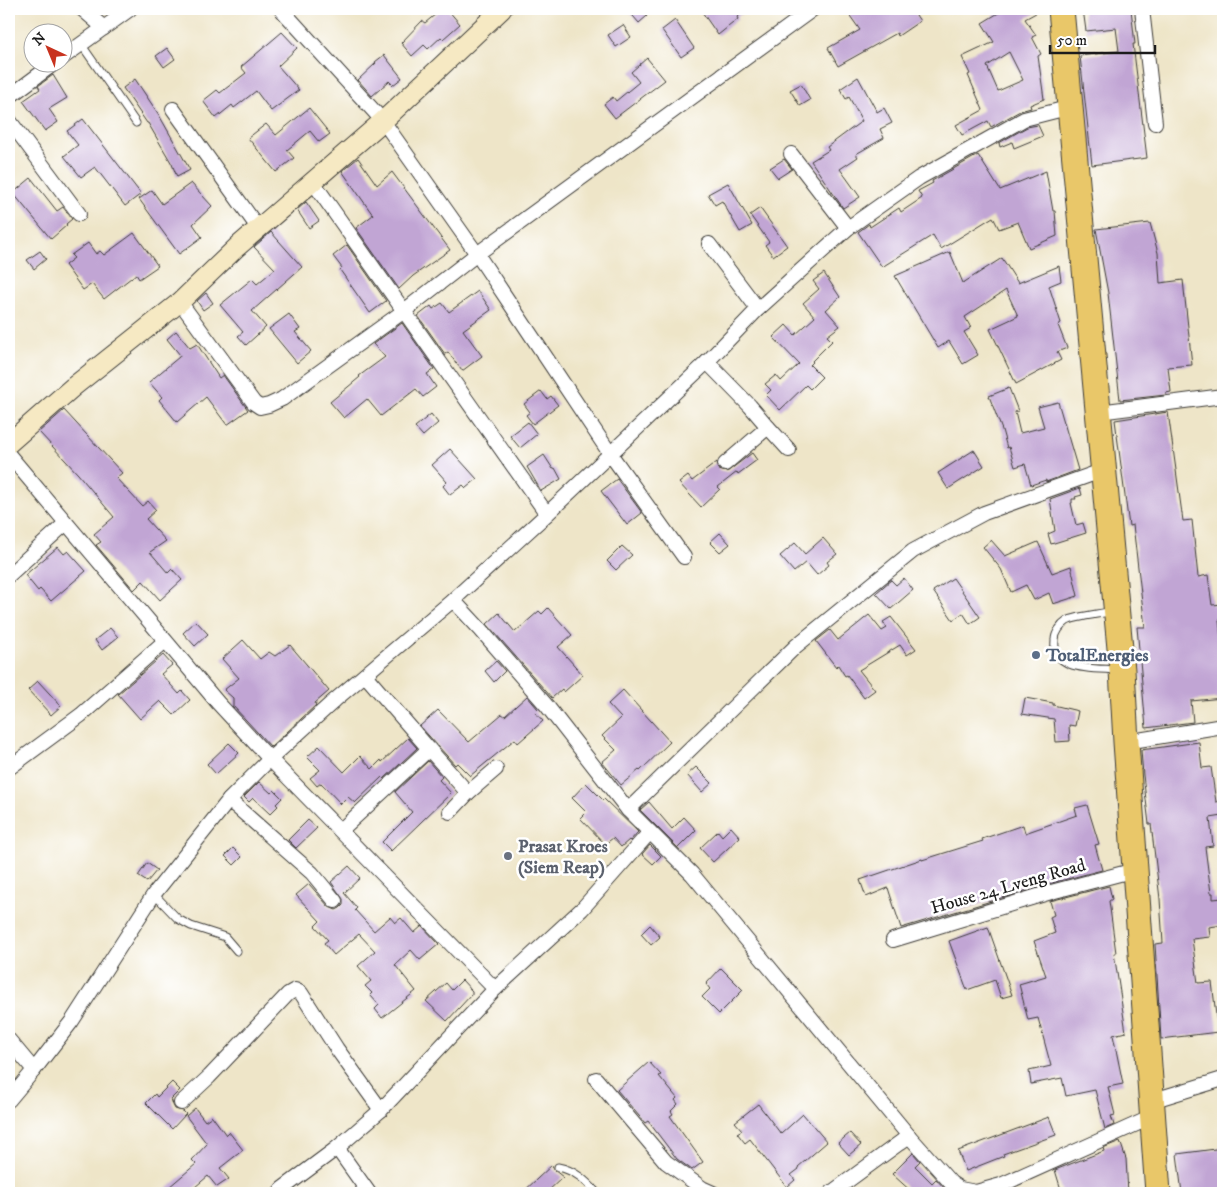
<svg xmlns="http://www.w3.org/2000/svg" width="1232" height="1202" font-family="'IM FELL DW Pica',serif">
<rect width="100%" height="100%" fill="#fff"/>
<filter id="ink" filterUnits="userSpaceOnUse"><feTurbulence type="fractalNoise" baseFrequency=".02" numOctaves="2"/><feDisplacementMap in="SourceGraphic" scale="10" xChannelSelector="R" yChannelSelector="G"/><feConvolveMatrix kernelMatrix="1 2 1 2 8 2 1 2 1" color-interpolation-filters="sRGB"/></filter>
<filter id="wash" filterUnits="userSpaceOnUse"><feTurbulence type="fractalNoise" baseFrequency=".0096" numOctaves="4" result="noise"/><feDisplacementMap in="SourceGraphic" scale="20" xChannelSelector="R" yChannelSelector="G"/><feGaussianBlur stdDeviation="1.12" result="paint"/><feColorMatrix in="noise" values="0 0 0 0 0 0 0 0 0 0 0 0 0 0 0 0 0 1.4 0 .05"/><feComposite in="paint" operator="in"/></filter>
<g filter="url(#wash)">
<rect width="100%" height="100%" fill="#eee5c8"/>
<g id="blocks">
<g fill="#c1a5d4" fill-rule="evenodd">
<path d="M442 9H447L460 24 443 39 441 37 428 49 424 45 412 56 401 43 422 21 425 23Z"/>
<path d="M627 9H641L647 16 639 23Z"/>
<path d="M700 9H748L737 17 738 19 718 35Z"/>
<path d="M854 9H912L920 21 898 36 897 33 838 66 828 48 860 30 848 13Z"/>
<path d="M1005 9H1043L1025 19 1036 35 1032 37 1041 54 1038 56 1044 99 1030 105 1031 108 1020 111 991 127 988 121 962 135 956 125 983 110 968 75 970 74 962 57 994 42 982 23ZM1009 52 1023 80 998 91 987 66Z"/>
<path d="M1083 9H1131L1135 44H1133L1147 158 1092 165 1080 56 1119 51 1116 28 1086 31Z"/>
<path d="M675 20 694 48 681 57 662 30Z"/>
<path d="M623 25 631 37 616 47 608 35Z"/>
<path d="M282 32 297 48 278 66 299 90 271 111 256 91 234 108 232 105 216 118 203 101 217 90 220 93 246 73 241 67Z"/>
<path d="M167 48 175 59 164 67 156 56Z"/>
<path d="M384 55 402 78 393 85 389 81 372 96 358 80 376 63 375 62Z"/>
<path d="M647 58 665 80 615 118 604 104 613 97 616 101 639 82 631 72Z"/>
<path d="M53 75 67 98 49 109 58 122 45 131 23 101 40 89 38 86Z"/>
<path d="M858 77 877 112 884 108 892 123 880 129 884 138 856 154 858 157 840 169 860 197 843 208 811 161 829 150 827 147 862 121 849 97 846 99 840 89Z"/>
<path d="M135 79 159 115 190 170 177 177 172 164 148 123H147L123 88Z"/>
<path d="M801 84 810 100 800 106 790 90Z"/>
<path d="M309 108 330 134 319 142 310 131 287 150 294 158 276 172 248 138 266 124 276 135Z"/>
<path d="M83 119 141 194 125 206 95 167 81 177 64 156 78 145 67 131Z"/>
<path d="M1038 125 1043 136 1014 148 1012 142 1000 147 999 143 1027 127Z"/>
<path d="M978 155 1000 190 1046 171 1053 211H1055L1057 236 1029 248 1018 222 999 229 993 217 941 249 933 235 882 267 858 232 869 224 870 227 899 208 901 212 922 198 918 191 933 183 932 181Z"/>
<path d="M358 158 377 185 392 172 450 250 413 276 399 289 356 228 373 215 342 171Z"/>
<path d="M784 159 792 169 778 178 770 168Z"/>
<path d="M31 178 57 211 63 207 72 219 66 224 67 225 51 239 13 193Z"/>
<path d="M191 183 212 206 193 224 202 237 179 254 139 199 152 190 162 204Z"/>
<path d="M728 183 752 225 740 232 722 201 715 205 708 194Z"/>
<path d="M306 202 319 221 309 228 297 210Z"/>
<path d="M760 208 787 246 773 256 765 245 769 242 750 215Z"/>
<path d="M1150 223 1158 253 1160 283 1183 280 1192 365 1168 367 1171 392 1166 393V395L1120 400 1108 293 1096 229Z"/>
<path d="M271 232 302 267 252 311 266 327 246 345 238 336 243 332 220 305 252 279 257 284 275 269 254 247Z"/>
<path d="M134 233 158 266 139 279 136 274 104 299 92 284 83 290 65 265 74 258 71 255 88 243 96 254 100 251 104 255Z"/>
<path d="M347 245 386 301 370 313 340 270 342 268 333 256Z"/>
<path d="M40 251 46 259 34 269 27 260Z"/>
<path d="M950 252 963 283 1002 258 1018 283 1059 266 1061 281 1049 286 1061 323 1058 325 1067 348 1057 352 1061 360 1016 384 990 329 1018 316 1006 290 965 317 971 328 964 332 978 355 963 364 949 341 938 348 895 276Z"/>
<path d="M824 273 840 297 826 310 840 326 827 336 832 341 812 361 813 362 810 365 822 377 810 389 806 385 780 410 766 395 771 390 765 384 776 375 781 381 799 364 773 337 786 325 795 335 815 317 803 303 819 289 813 281Z"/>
<path d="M478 291 491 310 463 330 482 356 462 371 448 352 445 354 418 316 431 306 433 309 442 303 449 312Z"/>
<path d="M206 293 213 303 203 310 197 301Z"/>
<path d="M289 314 300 329 295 332 311 351 297 363 269 329Z"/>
<path d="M402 323 434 369 427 374 436 387 423 397 416 389 381 416 367 399 344 418 330 402 360 377 359 376 385 357 373 344Z"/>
<path d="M176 331 190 348 197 344 219 378 223 375 248 410 227 425 206 397 177 422 159 400 162 397 149 382 179 357 180 355 167 339Z"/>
<path d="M1009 388 1018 411 1015 412 1020 433 1044 427 1038 407 1058 402 1078 470 1046 482V480L1031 485 1025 464 1015 467 1009 447 1007 448 1002 430 989 396Z"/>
<path d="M541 391 547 399 551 396 558 405 533 424 526 415 530 412 524 404Z"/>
<path d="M64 410 122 473 116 478 142 506 148 501 156 510 146 519 166 541 150 552 168 573 172 569 182 580 160 600 143 581 134 590 96 545 101 542 94 534 114 517 78 474 39 432Z"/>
<path d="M1168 412 1183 521 1192 520 1198 577 1208 575 1212 605 1223 604V620H1219L1223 660V698L1191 701 1193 722 1146 728 1137 627H1145L1133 525 1129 526 1115 420Z"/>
<path d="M431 414 438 423 423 436 415 427Z"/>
<path d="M528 422 537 434 520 448 510 436Z"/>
<path d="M450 449 477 479 466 488 463 485 450 495 443 486 447 482 432 465Z"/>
<path d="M974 450 984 466 948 489 938 473Z"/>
<path d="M752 453 757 460 738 474 737 472 718 487 720 489 701 507 679 483 688 476 692 481 717 462 719 470 727 472Z"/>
<path d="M544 455 553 469 555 468 561 479 541 491 527 467Z"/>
<path d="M617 479 642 513 627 525 601 491Z"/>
<path d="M1080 488 1082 495 1075 497 1076 499H1072V503H1071L1076 525 1083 523 1086 533 1051 544 1048 534 1055 531 1050 499Z"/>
<path d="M720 533 730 544 720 552 710 542Z"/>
<path d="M823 538 837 554 827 562 829 565 817 575 806 562 794 572 780 556 795 543 805 554Z"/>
<path d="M991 540 1005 556 1038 542 1052 573 1071 566 1078 596 1053 604 1049 593 1034 600 1026 585 1011 592 1001 569 983 547Z"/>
<path d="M622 546 632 555 616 570 607 561Z"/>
<path d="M58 547 64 554 68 551 86 571 51 601 40 589 38 591 25 575Z"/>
<path d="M904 578 913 590 891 609 876 593 891 580 896 585Z"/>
<path d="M953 578 980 617 970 624 963 613 953 620 933 591Z"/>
<path d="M548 608 572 635 558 647 583 675 564 692 562 689 552 698 487 624 499 613 515 632 539 611 542 614Z"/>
<path d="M869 615 882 631 887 628 883 622 891 617 916 649 907 655 900 645 859 670 875 690 864 698 847 675 845 676 838 665 836 667 816 641 830 630 838 640Z"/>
<path d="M196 621 208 634 195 646 183 633Z"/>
<path d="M110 628 118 637 102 650 95 640Z"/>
<path d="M243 640 260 659 269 652 275 656 290 645 329 691 315 703 316 705 271 747 233 706V698L224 690 239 678 222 659Z"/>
<path d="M163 655 172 665 161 674 179 694 182 691 190 700 174 715 160 701 140 719 118 694Z"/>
<path d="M496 661 505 671 494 682 485 671Z"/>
<path d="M38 681 61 706 51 715 28 690Z"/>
<path d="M623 690 670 742 640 771 639 770 621 785 602 762 616 750 602 736 621 718 608 704Z"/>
<path d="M527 696 538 709 535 712 543 721 518 743 515 739 470 776 457 763 455 765 420 726 438 710 469 742 502 714 505 716Z"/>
<path d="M1025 698 1053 703V705L1078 711 1075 726 1069 725 1070 741 1056 742 1054 719 1022 714Z"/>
<path d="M408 738 417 748 384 779 382 777 355 803 348 797 341 804 321 783 317 786 310 778 320 770 307 757 319 746 344 772 360 756 372 769 381 760 382 762Z"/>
<path d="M1199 742 1202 768 1211 767 1216 802 1223 801V816L1210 818 1213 846 1205 847 1211 893H1213V899L1223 898V925L1209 927 1210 937 1192 939 1198 983 1212 982 1218 1032 1161 1039 1155 944 1163 943 1160 899 1151 824H1149L1143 775 1141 750Z"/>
<path d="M229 743 239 753 216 774 207 764Z"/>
<path d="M428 761 442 777 439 780 451 793 391 851 382 842 412 812 395 792Z"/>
<path d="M696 767 712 783 702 792 687 775Z"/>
<path d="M259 782 271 793 274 790 282 798 276 804 278 806 270 814 253 798 249 802 244 797Z"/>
<path d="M586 783 603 800 604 799 638 832 630 841 629 840 621 847 613 838 605 844 580 818 586 812 572 798Z"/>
<path d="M649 802 672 829 684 817 696 830 678 848 640 810Z"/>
<path d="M1087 805 1099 844 1095 845 1102 870 1048 884 901 928 888 888 866 897 860 880 922 859V860L983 841 982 839 1023 825 1025 833 1077 815 1075 808Z"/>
<path d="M308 820 317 828 296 848 288 840Z"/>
<path d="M731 827 740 837 713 862 700 848 718 831 722 836Z"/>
<path d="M650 845 661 856 653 864 642 854Z"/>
<path d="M233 848 242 857 234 865 225 856Z"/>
<path d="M147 863 157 870 147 882 138 876Z"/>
<path d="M349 866 360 878 344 893 357 908 355 910 374 931 390 917 395 923 401 918 414 933 422 926 439 944 420 960 411 950 395 965 416 991 382 1018 375 1009 379 1005 370 995 372 993 365 986 371 981 358 966 375 951 359 934 334 955 324 943 328 940 315 926 320 921 296 895 309 884 329 907 336 910 340 908 343 905V899L331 882Z"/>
<path d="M1109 886 1112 899 1109 901 1116 953H1114L1126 1032 1113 1035 1123 1084 1108 1087 1115 1115 1111 1116 1114 1125 1105 1129 1095 1090 1066 1096 1062 1078 1031 1084 1029 1071 1051 1066 1038 1018 1028 1020 1019 984 1046 976 1034 941 1055 933 1050 917 1054 915 1050 901Z"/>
<path d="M650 925 660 937 651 945 641 934Z"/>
<path d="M988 927 1012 995 1001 998 995 980 967 990 949 941Z"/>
<path d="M721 968 743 990 719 1014 702 997 710 989 706 984Z"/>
<path d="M462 980 472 991V994L447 1021 426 1001 446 983 452 990Z"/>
<path d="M649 1062 661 1075 659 1076 677 1098 675 1100 678 1104 671 1111 673 1114 670 1116 703 1162 692 1170 677 1159 648 1121 645 1123 617 1090Z"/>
<path d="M172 1082 180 1090 171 1099 173 1105 175 1109 183 1111 186 1114 172 1129 146 1103 155 1094 157 1097Z"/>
<path d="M758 1104 781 1134 803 1114 827 1142 798 1167 799 1169 791 1175 795 1180 787 1187 750 1139 745 1143 737 1133 742 1130 735 1122Z"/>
<path d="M195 1108 205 1121 212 1116 226 1135 229 1132 243 1150 220 1168 229 1179 217 1187 208 1176 188 1193H162L196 1164 192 1160 207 1144 186 1116Z"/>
<path d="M1049 1117 1056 1135 1003 1154 1004 1156 966 1171 958 1151Z"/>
<path d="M850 1133 861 1145 849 1155 838 1143Z"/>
<path d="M1120 1141 1126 1159 1128 1193H1062L1055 1170 1104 1151 1103 1148Z"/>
<path d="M1223 1148V1193H1182L1177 1154Z"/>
<path d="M913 1153 920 1161 915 1166 932 1183 936 1179 945 1189 943 1193H913L892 1174Z"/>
<path d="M552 1165 554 1170 563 1177 546 1193H522Z"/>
</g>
</g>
</g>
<g filter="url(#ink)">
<use href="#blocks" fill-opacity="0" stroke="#3c3a36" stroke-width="1"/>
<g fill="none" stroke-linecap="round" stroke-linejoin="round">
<defs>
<g id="lane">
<path d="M81 44 136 123"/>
<path d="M1113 611C1101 614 1077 616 1067 621 1061 625 1055 633 1055 640 1051 672 1096 668 1117 670"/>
<path d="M154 894 178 919 191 926 225 937 237 951"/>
<path d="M558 1167C575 1170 586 1181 597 1193"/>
</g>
<g id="street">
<path d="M82 9 104 28"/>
<path d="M281 9 383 121 477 254 611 455 684 557"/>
<path d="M1142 9 1155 123"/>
<path d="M62 58 130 9"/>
<path d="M9 97 56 62"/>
<path d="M173 109 259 229"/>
<path d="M9 120 79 214"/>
<path d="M791 154 848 228"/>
<path d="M313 182 547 514"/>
<path d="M709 244 758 309"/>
<path d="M180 302 254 403 260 407 269 405 282 399 404 311 477 254 813 9"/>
<path d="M707 362 750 406 768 427 725 464"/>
<path d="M1099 412 1223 396"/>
<path d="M768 427 789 450"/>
<path d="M9 455 218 703 270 759 495 989"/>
<path d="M9 575 66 523"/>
<path d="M453 600 480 629 547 706 628 810 692 874 909 1136 951 1183 960 1189 976 1192 1001 1185 1152 1117"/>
<path d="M1126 742 1223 726"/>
<path d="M429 749 468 793"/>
<path d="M9 768 81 715 165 641"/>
<path d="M229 800 312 873 335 901"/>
<path d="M628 810 796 646 913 551 984 513 1104 470"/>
<path d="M450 812 468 793 496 769"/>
<path d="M341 830 429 749 365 675"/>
<path d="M893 940 1051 892 1135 870"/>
<path d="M9 1040 34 1070"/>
<path d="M596 1079 666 1162 702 1188 713 1193"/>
<path d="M9 1100 34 1070 72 1021 154 894 229 800 270 759 335 700 453 600 547 514 707 362 758 309 848 228 919 178 1024 119 1071 107"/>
<path d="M1151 1101 1223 1079"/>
<path d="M181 1103 209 1077 288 994 295 990 301 993 337 1049 381 1110"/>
<path d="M337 1148 369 1193"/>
<path d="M279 1193 282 1189 337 1148 381 1110 495 989 582 909 650 832"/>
<path d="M831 1193 909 1136"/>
</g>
<path id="secondary" d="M9 443 73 387 180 302 237 247 383 121 502 9"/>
<path id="highway" d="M1061 9 1122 670 1126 742 1158 1193"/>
</defs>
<use href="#lane" stroke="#3c3a36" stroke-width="9"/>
<use href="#street" stroke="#3c3a36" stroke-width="16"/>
<use href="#secondary" stroke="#3c3a36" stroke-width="21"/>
<use href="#highway" stroke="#3c3a36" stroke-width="27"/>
<use href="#lane" stroke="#fff" stroke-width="7"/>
<use href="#street" stroke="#fff" stroke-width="14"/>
<use href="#secondary" stroke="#f6e9c3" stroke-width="19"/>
<use href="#highway" stroke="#e9c769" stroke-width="25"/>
</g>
</g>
<circle fill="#5c6f8a" stroke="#fff" stroke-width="2" cx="1036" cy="655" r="5"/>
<circle fill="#6b7280" stroke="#fff" stroke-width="2" cx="508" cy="856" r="5"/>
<g text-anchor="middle" stroke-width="5" stroke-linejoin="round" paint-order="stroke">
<g font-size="18" font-weight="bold" fill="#4e5e75" stroke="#fff" text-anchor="start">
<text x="1046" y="661">TotalEnergies</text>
</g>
<g font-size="18" font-weight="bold" fill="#5b616d" stroke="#fff" text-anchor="start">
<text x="518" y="852">Prasat Kroes<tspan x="518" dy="21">(Siem Reap)</tspan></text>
</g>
<g font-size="18" fill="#1c1c1c" stroke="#fff">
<text transform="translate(1008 886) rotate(-16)" y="6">House 24 Lveng Road</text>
</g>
</g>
<rect width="1232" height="1202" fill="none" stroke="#fff" stroke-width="30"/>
<g transform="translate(48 48) rotate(316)"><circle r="24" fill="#ffffff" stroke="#a4a4a4"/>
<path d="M0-4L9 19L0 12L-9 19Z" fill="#c8321e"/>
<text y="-8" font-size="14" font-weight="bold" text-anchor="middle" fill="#1c1c1c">N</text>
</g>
<path d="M1050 45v8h105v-8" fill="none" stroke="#1c1c1c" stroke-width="2.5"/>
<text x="1057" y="45" font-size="15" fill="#1c1c1c" stroke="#ffffff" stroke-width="4" paint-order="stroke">50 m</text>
</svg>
